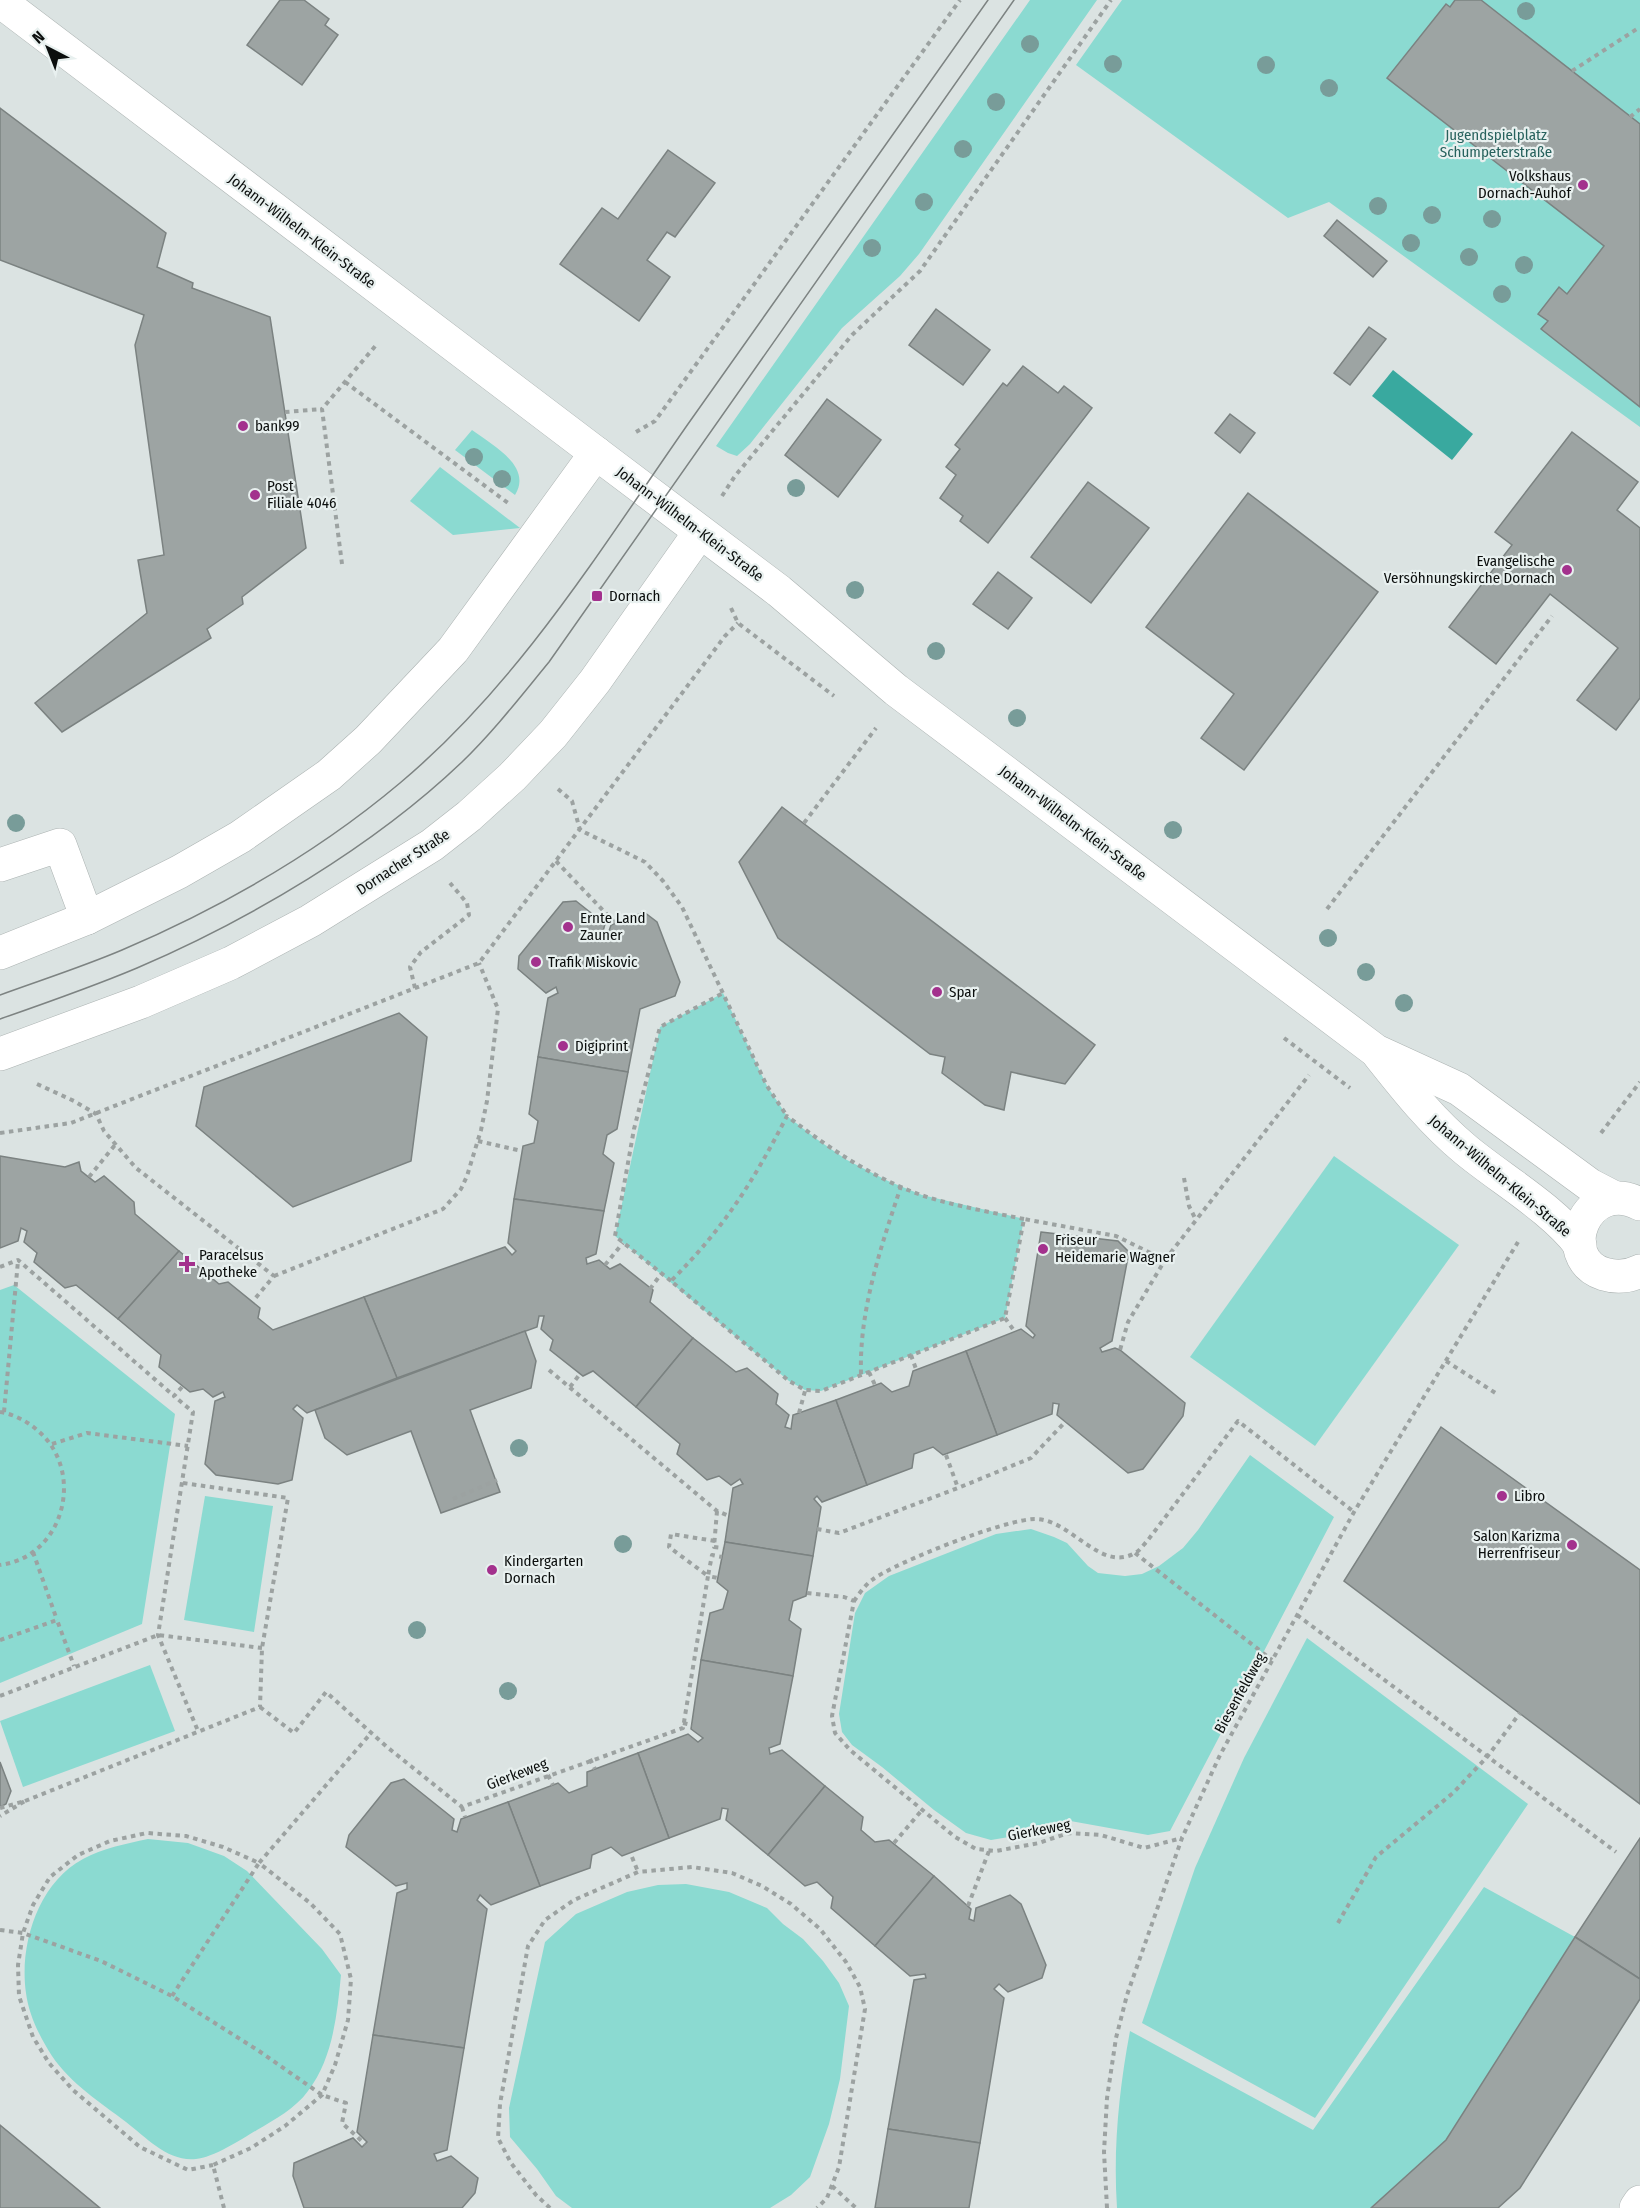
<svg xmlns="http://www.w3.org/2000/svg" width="1640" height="2208" font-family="'Fira Sans Condensed',sans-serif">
<rect width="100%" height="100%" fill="#dbe3e2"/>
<g fill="#8bdad1">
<path d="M1030 0H1097L919 254 900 276 842 328 750 444 737 456 728 453 716 446Z"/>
<path d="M1122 0H1640V427L1329 202 1288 218 1076 65Z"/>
<path d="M472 430C492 445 533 466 515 495L455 450Z"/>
<path d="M440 467 520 528 453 535 410 501Z"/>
<path d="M723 993 767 1086 787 1116 818 1140 847 1160 888 1181 922 1195 1024 1219 1005 1318 821 1391 805 1390 789 1381 615 1236 660 1027Z"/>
<path d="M1334 1156 1459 1245 1315 1446 1190 1357Z"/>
<path d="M14 1285 175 1414 142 1624 0 1683V1290Z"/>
<path d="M1250 1455 1334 1517 1170 1831 1148 1835 1065 1820 1028 1834 991 1840 966 1833 934 1810 882 1767 852 1745 842 1732 839 1714 855 1613 865 1593 889 1576 996 1534 1031 1529 1054 1537 1067 1543 1088 1566 1098 1573 1125 1576 1142 1574 1159 1566 1183 1548 1198 1530Z"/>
<path d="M205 1496 273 1506 254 1632 184 1620Z"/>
<path d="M1307 1638 1528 1804 1315 2118 1142 2023 1195 1868 1244 1758Z"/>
<path d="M150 1665 175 1731 23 1787 0 1721Z"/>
<path d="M148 1839 188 1843 224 1856 247 1871 322 1949 341 1975C337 2015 333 2058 308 2091 296 2108 274 2120 257 2130 242 2139 213 2158 196 2159 168 2162 147 2138 126 2122 100 2102 71 2084 52 2056 40 2037 29 2016 26 1993 19 1945 38 1883 83 1859 103 1848 125 1844 148 1839Z"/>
<path d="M686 1884 729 1892 767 1908 783 1924 803 1939 823 1961 839 1983 849 2006 840 2079 829 2124 810 2177 791 2195 770 2208H572L556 2196 537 2169 510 2137 509 2108 545 1942 576 1914 627 1892 658 1885Z"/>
<path d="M1484 1887 1575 1937 1446 2140 1371 2208H1117C1113 2148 1119 2090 1130 2031L1313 2130Z"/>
</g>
<path fill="#39a99f" d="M1393 370 1473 434 1452 460 1372 396Z"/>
<g fill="#9da4a3" stroke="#7b8281" stroke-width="1.5">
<path d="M280 0H304L329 19 325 25 338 35 302 85 247 45Z"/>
<path d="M1455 0H1481L1640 124V407L1541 329 1548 321 1538 314 1559 287 1567 294 1604 246 1387 78 1446 4 1450 7Z"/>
<path d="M0 108 166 233 157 267 193 283 192 288 270 317 306 548 242 597 243 604 207 629 211 638 62 732 35 703 147 613 138 560 164 555 135 345 144 315 0 260Z"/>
<path d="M668 150 715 183 675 237 667 232 647 260 670 277 639 321 560 264 602 208 618 219Z"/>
<path d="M1337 220 1387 261 1373 277 1324 236Z"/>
<path d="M936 309 990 350 963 385 909 345Z"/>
<path d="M1369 327 1386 339 1350 385 1334 373Z"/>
<path d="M1023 366 1058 393 1064 386 1092 408 988 543 960 521 963 516 940 498 956 475 946 467 960 449 955 445 1003 383 1007 386Z"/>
<path d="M827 399 881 440 838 497 785 455Z"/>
<path d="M1230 414 1255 433 1240 453 1215 433Z"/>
<path d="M1572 432 1638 482 1617 510 1640 528V698L1616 730 1577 700 1618 648 1550 594 1496 664 1449 627 1512 545 1495 532Z"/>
<path d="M1088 482 1149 528 1091 603 1031 557Z"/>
<path d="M1248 493 1378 592 1244 770 1201 738 1234 694 1146 627Z"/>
<path d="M998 572 1032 598 1008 629 973 604Z"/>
<path d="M782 807 1095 1045 1065 1084 1011 1072 1004 1110 985 1105 942 1073 945 1057 930 1054 778 938 739 862Z"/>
<path d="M576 901 605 924 602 935 607 937 611 925 644 912 657 922 680 982 675 996 640 1009 628 1072 538 1057 548 998 558 993 556 987 546 993 518 969 519 956 563 902Z"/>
<path d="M399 1013 427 1037 411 1161 293 1207 196 1126 204 1087Z"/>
<path d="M538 1057 628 1072 617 1129 607 1135 603 1154 614 1163 604 1211 514 1199 523 1146 534 1143 538 1121 529 1114Z"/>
<path d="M0 1156 65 1167 79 1162 81 1171 95 1182 104 1176 134 1202 135 1214 179 1251 118 1319 76 1285 65 1288 34 1262 37 1253 24 1242 27 1231 21 1228 18 1241 0 1248Z"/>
<path d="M514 1199 604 1211 596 1254 586 1258 587 1264 599 1260 610 1269 620 1264 653 1290 650 1302 693 1338 636 1407 593 1371 583 1376 550 1350 553 1340 541 1329 544 1316H539L537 1327 397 1378 364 1297 505 1247 512 1255 516 1251 508 1243Z"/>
<path d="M1041 1232 1118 1241 1129 1252 1112 1341 1100 1348 1102 1352 1115 1348 1120 1350 1185 1403 1183 1416 1143 1469 1128 1473 1057 1415 1059 1404 1053 1403 1052 1414 997 1435 966 1351 1021 1329 1033 1338 1035 1335 1026 1326Z"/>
<path d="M179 1251 219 1284 228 1282 260 1308 258 1318 273 1330 364 1297 397 1378 307 1413 297 1405 293 1409 303 1418 292 1480 278 1484 216 1475 205 1464 215 1401 225 1397 223 1392 213 1397 203 1389 190 1392 159 1367 161 1355 118 1319Z"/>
<path d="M525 1331 536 1361 531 1388 470 1410 500 1492 441 1513 411 1431 347 1455 325 1438 315 1410Z"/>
<path d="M693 1338 736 1372 747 1368 778 1394 776 1404 789 1415 785 1427 791 1429 793 1415 836 1400 867 1485 822 1502 817 1496 814 1499 821 1507 813 1556 725 1542 733 1488 743 1484 740 1479 731 1485 719 1476 707 1480 677 1454 680 1444 636 1407Z"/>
<path d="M966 1351 997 1435 943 1455 933 1447 914 1454 912 1468 867 1485 836 1400 881 1383 892 1392 909 1386 913 1371Z"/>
<path d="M1441 1427 1640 1570V1804L1344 1581Z"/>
<path d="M725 1542 813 1556 806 1596 793 1601 789 1620 801 1629 793 1676 701 1660 710 1613 723 1609 728 1591 717 1582Z"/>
<path d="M701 1660 793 1676 780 1744 769 1748 770 1754 782 1750 825 1786 768 1855 726 1820 728 1809 722 1808 720 1819 669 1838 638 1753 688 1734 698 1742 703 1738 691 1729Z"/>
<path d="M638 1753 669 1838 622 1856 611 1847 592 1855 590 1868 540 1886 508 1802 558 1783 569 1793 587 1786V1772Z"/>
<path d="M0 1762 11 1791 6 1804 0 1807Z"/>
<path d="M404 1779 454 1819 452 1830 457 1832 461 1819 508 1802 540 1886 491 1905 480 1895 477 1900 487 1909 464 2048 373 2035 397 1893 407 1889V1883L396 1886 346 1847 349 1835 391 1783Z"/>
<path d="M825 1786 863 1817 861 1830 875 1842 889 1840 934 1876 875 1946 831 1908 833 1897 817 1882 805 1886 768 1855Z"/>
<path d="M1640 1838V1979L1575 1937Z"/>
<path d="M934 1876 971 1909 969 1919 974 1921 976 1908 1010 1895 1021 1904 1046 1965 1042 1978 1008 1992 999 1984 994 1989 1004 1998 980 2143 888 2129 914 1980 926 1978 925 1974 910 1976 875 1946Z"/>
<path d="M1575 1937 1640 1979V1999L1520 2188 1498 2208H1371L1446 2140Z"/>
<path d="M373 2035 464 2048 447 2150 434 2154 437 2161 451 2156 478 2178 475 2193 462 2208H304L293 2176 294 2163 353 2138 362 2147 367 2142 357 2132Z"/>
<path d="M0 2125 100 2208H0Z"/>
<path d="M888 2129 980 2143 969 2208H875Z"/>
</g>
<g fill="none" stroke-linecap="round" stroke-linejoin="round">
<defs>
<g id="street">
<path d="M0 1 596 453"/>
<path d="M0 865 60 845 87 918"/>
</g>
<g id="secondary">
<path d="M0 953 87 918 179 872 240 837 329 775 368 740 453 650 596 453 779 591 896 690 1376 1051 1459 1089 1590 1185 1615 1198"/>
<path d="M0 1054 141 1002 231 963 310 921 432 845 469 816 512 777 553 734 595 681 700 532"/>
<path d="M1379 1055C1406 1089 1432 1122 1466 1150 1501 1179 1553 1209 1580 1245"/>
<path d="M1640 1204C1586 1176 1554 1258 1604 1274 1617 1278 1628 1277 1640 1271"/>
</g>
<path id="primary" d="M1636 2208 1640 2202"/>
</defs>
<use href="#street" stroke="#acb3b2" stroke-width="34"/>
<use href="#secondary" stroke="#acb3b2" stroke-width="34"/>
<use href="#primary" stroke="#acb3b2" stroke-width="34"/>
<g stroke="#9ca2a1" stroke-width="4" stroke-dasharray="4.5 4.5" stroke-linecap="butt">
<path d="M1572 71 1640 27"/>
<path d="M1630 117 1640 109"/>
<path d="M345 382 508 503"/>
<path d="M285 412 322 409"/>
<path d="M636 432 655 421 960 0"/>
<path d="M722 496 735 476 852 335 920 271 1111 0"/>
<path d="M342 564 322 409 377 344"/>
<path d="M731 608 738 623 834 696"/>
<path d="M558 789 572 801 580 830 645 862 663 881 682 907 767 1086 787 1116"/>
<path d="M804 823 876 728"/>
<path d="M556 861 615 923"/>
<path d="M1327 909 1552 616"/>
<path d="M415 988 410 967 421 952 469 915 467 903 450 883"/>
<path d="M1284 1038 1350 1088"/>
<path d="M37 1084 74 1101 96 1114 104 1131 136 1168 274 1276 253 1301"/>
<path d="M0 1133 71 1123 479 963 725 636 738 623"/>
<path d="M1601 1133 1640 1082"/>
<path d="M478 1141 522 1151"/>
<path d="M89 1177 115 1145"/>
<path d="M1184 1178 1189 1206 1196 1220"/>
<path d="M1024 1219C990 1212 954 1206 921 1195 871 1177 829 1148 787 1116 753 1182 724 1228 671 1281L789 1381 805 1390 821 1391 1005 1318 1024 1219 1116 1236 1165 1260 1128 1322 1120 1350"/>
<path d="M1165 1260 1309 1075"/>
<path d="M605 1265 623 1243"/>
<path d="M0 1267 18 1260 174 1396"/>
<path d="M274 1276 443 1209 461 1189 467 1176 481 1130 487 1101 498 1009 479 963"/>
<path d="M671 1281 615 1236 634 1129 660 1027 723 993"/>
<path d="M650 1289 661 1274"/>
<path d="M1005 1318 1015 1332"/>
<path d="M911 1355 916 1369"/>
<path d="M1446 1361 1497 1394"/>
<path d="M549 1370 717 1511 729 1516"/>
<path d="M869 1372 875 1385"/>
<path d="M861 1374C859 1310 881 1247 901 1186"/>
<path d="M182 1387 174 1396 193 1412 158 1635 198 1731"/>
<path d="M570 1387 580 1374"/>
<path d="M0 1412C13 1414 27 1421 37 1430 86 1470 65 1557 0 1565"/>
<path d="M4 1412 18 1261"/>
<path d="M799 1413 805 1391"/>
<path d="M52 1444 87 1433 188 1446"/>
<path d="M946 1455 958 1488"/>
<path d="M183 1483 288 1498 262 1648 260 1707"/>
<path d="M453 1499 497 1480"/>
<path d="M717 1511 714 1547 723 1548"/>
<path d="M817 1529 839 1533 958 1488 1031 1458 1066 1421"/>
<path d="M715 1541 671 1534 669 1547 708 1576 712 1555 722 1557"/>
<path d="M33 1552 57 1620"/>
<path d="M1135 1553 1272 1660"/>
<path d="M807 1593 844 1597 854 1601 832 1716 835 1733 850 1750 955 1837 976 1849 996 1851 1039 1843 1068 1833 1101 1835 1144 1848 1182 1838"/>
<path d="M854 1601C859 1594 865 1585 872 1580 896 1562 1006 1519 1035 1519 1071 1519 1100 1573 1135 1553 1140 1551 1144 1544 1148 1540L1238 1421 1354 1512"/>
<path d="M1297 1615 1616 1852"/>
<path d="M0 1640 57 1620 74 1666"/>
<path d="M0 1696 158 1635 262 1648"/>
<path d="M260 1707 294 1733 326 1692 387 1747 462 1807 683 1728 708 1576 718 1578"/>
<path d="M683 1723 692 1725"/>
<path d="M590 1759 595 1769"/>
<path d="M548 1775 553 1785"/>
<path d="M25 1801 260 1707"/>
<path d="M462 1807 465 1817"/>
<path d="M0 1808 25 1801 0 1816"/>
<path d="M894 1843 922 1810"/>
<path d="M632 1857 638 1872"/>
<path d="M968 1906 989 1851"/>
<path d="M1338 1923 1376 1857 1453 1793 1487 1757 1520 1713"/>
<path d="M0 1930 23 1933 101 1961 172 1996 259 2051 322 2095 346 2103 342 2123 365 2144"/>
<path d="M172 1996 259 1863 223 1847 186 1836 147 1833 110 1841 78 1855 50 1877 33 1905 23 1933 18 1965 19 1996 33 2037 49 2063 73 2090 140 2147 188 2170 213 2165"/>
<path d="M832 2186 856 2208"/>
<path d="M224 2208 213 2165 251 2148 285 2126 322 2095 335 2065 348 2020 351 1979 340 1934 310 1903 259 1863 371 1733"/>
<path d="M550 2208 536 2195 511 2163 498 2138 500 2104 528 1946 545 1920 574 1900 638 1872 692 1867 732 1873 762 1886 791 1904 820 1929 846 1962 860 1987 865 2009 839 2167 827 2198 817 2208"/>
<path d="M1107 2208 1104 2152 1107 2098 1116 2038 1127 1995 1182 1838 1220 1755 1354 1512 1518 1242"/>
</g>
<use href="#street" stroke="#fff" stroke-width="33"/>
<use href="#secondary" stroke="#fff" stroke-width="33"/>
<use href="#primary" stroke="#fff" stroke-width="33"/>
<g stroke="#7d8382" stroke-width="1.5">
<path d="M0 995C41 980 82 967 122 950 220 908 318 852 400 783 519 683 600 550 688 424 787 282 889 142 988 0"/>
<path d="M0 1019C46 1003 92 987 137 968 249 920 373 847 462 762 494 731 521 696 549 662L1014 0"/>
</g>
</g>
<g fill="#789c99">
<circle cx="1526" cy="11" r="9"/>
<circle cx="1030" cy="44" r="9"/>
<circle cx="1113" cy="64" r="9"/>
<circle cx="1266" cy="65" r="9"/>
<circle cx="1329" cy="88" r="9"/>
<circle cx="996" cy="102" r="9"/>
<circle cx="963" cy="149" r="9"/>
<circle cx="924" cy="202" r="9"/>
<circle cx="1378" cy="206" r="9"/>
<circle cx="1432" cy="215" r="9"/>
<circle cx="1492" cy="219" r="9"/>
<circle cx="1411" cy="243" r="9"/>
<circle cx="872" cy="248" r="9"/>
<circle cx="1469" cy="257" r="9"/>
<circle cx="1524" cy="265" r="9"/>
<circle cx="1502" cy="294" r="9"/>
<circle cx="474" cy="457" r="9"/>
<circle cx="502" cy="479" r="9"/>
<circle cx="796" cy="488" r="9"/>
<circle cx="855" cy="590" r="9"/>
<circle cx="936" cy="651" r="9"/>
<circle cx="1017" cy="718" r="9"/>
<circle cx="16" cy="823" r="9"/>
<circle cx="1173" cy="830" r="9"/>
<circle cx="1328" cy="938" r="9"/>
<circle cx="1366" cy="972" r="9"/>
<circle cx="1404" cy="1003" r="9"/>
<circle cx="519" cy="1448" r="9"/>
<circle cx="623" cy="1544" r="9"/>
<circle cx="417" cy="1630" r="9"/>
<circle cx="508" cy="1691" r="9"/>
</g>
<g fill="#a3318d" stroke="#e8f0ef" stroke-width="2">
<circle cx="1583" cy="185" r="6"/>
<circle cx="243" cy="426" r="6"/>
<circle cx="255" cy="495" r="6"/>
<circle cx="1567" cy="570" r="6"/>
<rect x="591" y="590" width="12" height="12" rx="3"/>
<circle cx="568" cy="927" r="6"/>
<circle cx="536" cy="962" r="6"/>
<circle cx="937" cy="992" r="6"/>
<circle cx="563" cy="1046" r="6"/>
<circle cx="1043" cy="1249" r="6"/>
<path d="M184 1255h6v6h6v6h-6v6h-6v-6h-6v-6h6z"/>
<circle cx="1502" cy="1496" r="6"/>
<circle cx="1572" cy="1545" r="6"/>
<circle cx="492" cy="1570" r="6"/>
</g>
<g text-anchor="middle" stroke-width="4.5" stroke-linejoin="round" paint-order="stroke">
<g font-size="15" fill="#27625d" stroke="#e8f0ef">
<text x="1496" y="140">Jugendspielplatz<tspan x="1496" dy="17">Schumpeterstraße</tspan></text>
</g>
<g font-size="15" fill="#0b0e0d" stroke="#e8f0ef" text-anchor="start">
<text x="1571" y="181" text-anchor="end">Volkshaus<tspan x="1571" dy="17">Dornach-Auhof</tspan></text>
<text x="255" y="431">bank99</text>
<text x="267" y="491">Post<tspan x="267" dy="17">Filiale 4046</tspan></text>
<text x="1555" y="566" text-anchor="end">Evangelische<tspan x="1555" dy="17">Versöhnungskirche Dornach</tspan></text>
<text x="609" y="601">Dornach</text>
<text x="580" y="923">Ernte Land<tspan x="580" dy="17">Zauner</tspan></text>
<text x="548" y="967">Trafik Miskovic</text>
<text x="949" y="997">Spar</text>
<text x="575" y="1051">Digiprint</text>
<text x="1055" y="1245">Friseur<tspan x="1055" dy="17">Heidemarie Wagner</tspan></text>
<text x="199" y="1260">Paracelsus<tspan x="199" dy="17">Apotheke</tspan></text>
<text x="1514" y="1501">Libro</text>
<text x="1560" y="1541" text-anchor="end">Salon Karizma<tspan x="1560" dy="17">Herrenfriseur</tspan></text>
<text x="504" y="1566">Kindergarten<tspan x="504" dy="17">Dornach</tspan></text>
</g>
<g font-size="15" fill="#0b0e0d" stroke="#e8f0ef">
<text transform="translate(302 231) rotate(37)" y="5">Johann-Wilhelm-Klein-Straße</text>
<text transform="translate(690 524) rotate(37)" y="5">Johann-Wilhelm-Klein-Straße</text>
<text transform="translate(1073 823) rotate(37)" y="5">Johann-Wilhelm-Klein-Straße</text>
<text transform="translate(403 862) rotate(-33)" y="5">Dornacher Straße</text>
<text transform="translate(1500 1176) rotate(40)" y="5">Johann-Wilhelm-Klein-Straße</text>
<text transform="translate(1240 1693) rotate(-61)" y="5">Biesenfeldweg</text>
<text transform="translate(517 1774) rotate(-21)" y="5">Gierkeweg</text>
<text transform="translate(1039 1830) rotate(-11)" y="5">Gierkeweg</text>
</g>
</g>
<g transform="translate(48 48) rotate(318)" stroke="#e8f0ef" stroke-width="4.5" paint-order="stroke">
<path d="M0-4.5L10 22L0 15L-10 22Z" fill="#0b0e0d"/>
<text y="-9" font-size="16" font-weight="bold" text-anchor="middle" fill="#0b0e0d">N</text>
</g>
</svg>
